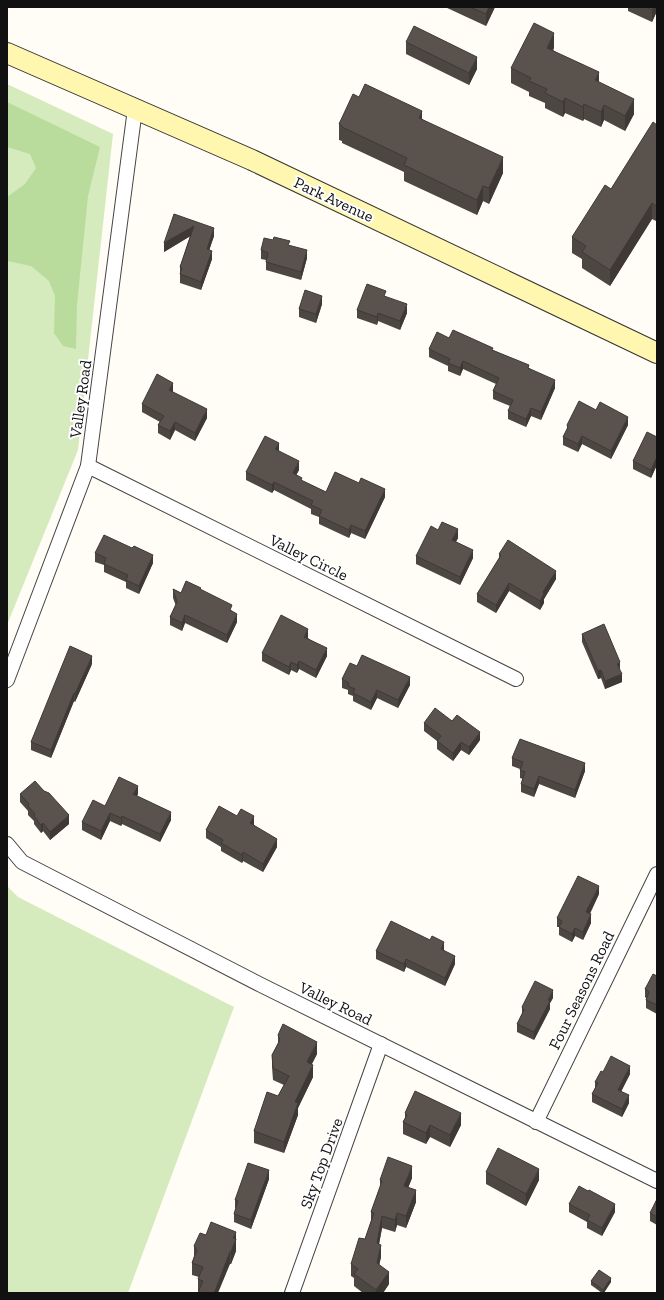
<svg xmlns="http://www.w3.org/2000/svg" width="664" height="1300" font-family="'Zilla Slab',serif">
<rect width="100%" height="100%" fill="#fffdf5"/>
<g fill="#d5ebbd">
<path d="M7 84 113 134 78 450 7 625Z"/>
<path d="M7 886 18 897 234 1007 128 1293H7Z"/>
</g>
<path fill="#b9dc9c" d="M7 102 100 147 88 196 77 305 76 349 63 346 54 333 55 296 49 281 31 266 7 261V197L25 184 36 168 30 154 7 147Z"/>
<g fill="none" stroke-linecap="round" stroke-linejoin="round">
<defs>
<g id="minor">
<path d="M88 466 516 679"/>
<path d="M7 680 88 466 135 109"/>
<path d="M7 844 22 862 261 985 657 1181"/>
<path d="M536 1122 657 874"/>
<path d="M292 1293 381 1044"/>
</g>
<path id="secondary" d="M7 53 252 160 657 353"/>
</defs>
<use href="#minor" stroke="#444" stroke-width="16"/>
<use href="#secondary" stroke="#333" stroke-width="22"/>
<use href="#minor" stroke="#fff" stroke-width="14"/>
<use href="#secondary" stroke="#fff6b0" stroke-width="20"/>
</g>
<g fill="#4d4742">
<path d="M445 7H495L486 26Z"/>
<path d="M628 7H657V11L652 22 628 11Z"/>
<path d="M406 42 477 69 469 85 406 54Z"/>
<path d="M554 48 553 50 599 82 634 114 625 131 604 120 601 127 584 119 583 121 565 113 563 117 545 108V103L529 96V92L511 83V68Z"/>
<path d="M359 97 422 119 503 173 489 204 483 201 477 215 404 181V172L342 143V141L339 140V124Z"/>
<path d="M657 125 656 221 652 219 610 286 582 268V259L572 253V237L611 189Z"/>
<path d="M174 214 214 236 209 250 212 259 201 290 180 283V267L190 236 164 252Z"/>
<path d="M290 246 307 258 301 280 266 270V260L261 259V250Z"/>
<path d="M386 297 407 313 400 330 378 321 377 325 357 318V310Z"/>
<path d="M322 304 316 323 299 317V309Z"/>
<path d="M449 338 493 350 529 368 555 388 541 420 531 416 526 427 508 419V411L510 406 493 399V391L496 384 463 369 460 376 448 371V366L429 357V349Z"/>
<path d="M173 391V392L207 418 195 441 175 430 170 440 158 433V425L160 422 142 412V404Z"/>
<path d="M596 410 628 425 611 459 582 444 578 452 563 445V437L567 429V425Z"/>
<path d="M657 437V468L656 467 651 478 633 469V461Z"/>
<path d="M279 451 299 470 296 475 302 481 326 492 385 497 365 539 351 533 349 538 319 524V517L311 514V509L274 490 272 493 246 480V472Z"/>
<path d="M438 530 458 538 456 542 473 558 460 585 416 564V556Z"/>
<path d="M95 553 153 563 139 594 126 588V582L104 572V565L95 562Z"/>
<path d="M499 554 556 579 544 599V603L540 610 509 591 496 613 477 602V594L499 559Z"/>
<path d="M173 589 181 593 201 590 232 611 237 622 227 643 185 623 182 631 170 625V617L176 606 173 598Z"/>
<path d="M582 634 622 682 605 689 601 678 598 679 582 642Z"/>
<path d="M308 637V638L327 656 316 678 299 669 297 673 291 670 289 675 262 661V653Z"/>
<path d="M92 664 75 702 74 701 51 758 31 750V742Z"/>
<path d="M357 666 410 685 398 708 377 698 371 710 353 701V696L348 694V690L342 688V679Z"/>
<path d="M424 723 480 740 469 755 461 750 453 761 437 749V741L424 731Z"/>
<path d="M512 758 585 771 575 798 539 784 534 797 521 792V784L523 779 520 778V769L512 766Z"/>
<path d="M20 794 69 824 50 840 43 831 41 833 34 824V821L28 815V811L20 802Z"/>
<path d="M138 794 137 796 171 820 160 842 122 824 121 826 110 821 101 840 82 830V822L105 806Z"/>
<path d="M237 816 254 824V825L277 847 263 872 243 861 242 863 221 851V847L206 838V830Z"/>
<path d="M599 894 590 914 591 923 583 940 575 936 572 942 559 935V927H557V918Z"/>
<path d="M444 950 455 964 445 986 406 967 404 972 376 959V951Z"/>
<path d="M657 976V1014L646 1008V998L645 997V989Z"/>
<path d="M553 998 550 1003V1009L534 1040 517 1032V1024L522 1014V1007Z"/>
<path d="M278 1035 317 1054 311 1065 313 1077 298 1108V1115L284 1153 254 1143V1131L278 1096 284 1085 273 1080 272 1067V1055L278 1043Z"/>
<path d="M603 1072 630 1074 621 1091 629 1103 622 1117 592 1102V1094L595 1088V1082Z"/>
<path d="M405 1113 461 1125 450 1147 430 1137 426 1144 403 1134V1122L405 1118Z"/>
<path d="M486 1172 539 1180 526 1206 486 1184Z"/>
<path d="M412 1178 408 1188 416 1202 406 1228 397 1225 395 1232 382 1228 379 1244 381 1257 379 1265 389 1284 383 1293H363L354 1286V1278L351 1276V1264L365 1239 371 1221V1212L380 1188V1180Z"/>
<path d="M269 1179 251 1229 234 1222V1214L236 1208H235V1200Z"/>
<path d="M588 1191 615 1212 602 1236 587 1228V1222L569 1212V1204Z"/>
<path d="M657 1199V1225L650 1221V1213Z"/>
<path d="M206 1235 236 1239V1251L231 1264H230L199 1291H198V1279L199 1277 192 1275V1263L194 1256V1246Z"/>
<path d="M591 1281 611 1282 604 1293H602L591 1285Z"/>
</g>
<g fill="#3f3936">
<path d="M489 7H495L486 26V14Z"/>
<path d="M653 7H657V11L652 22V10Z"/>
<path d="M554 33V48L547 62V48Z"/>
<path d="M477 57V69L469 85V73Z"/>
<path d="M599 72V87L595 80Z"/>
<path d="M565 98V113L563 117V102Z"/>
<path d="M634 99V114L625 131V116Z"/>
<path d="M584 104V119L583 121V107Z"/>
<path d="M604 105V120L601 127V112Z"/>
<path d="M422 111V126L419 118Z"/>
<path d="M503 157V173L489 204V188Z"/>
<path d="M483 186V201L477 215V200Z"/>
<path d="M652 203V219L610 286V270Z"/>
<path d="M657 204V219L656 221V206Z"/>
<path d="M194 226V234L164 252V243Z"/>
<path d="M214 228V236L207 257V249Z"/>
<path d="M307 250V258L301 280V272Z"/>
<path d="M212 251V259L201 290V282Z"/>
<path d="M322 296V304L316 323V314Z"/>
<path d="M407 304V313L400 330V321Z"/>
<path d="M378 313V321L377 325V317Z"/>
<path d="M463 361V369L460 376V368Z"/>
<path d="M555 380V388L541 420V412Z"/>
<path d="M173 383V391L169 398V390Z"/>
<path d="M531 408V416L526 427V419Z"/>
<path d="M207 409V418L195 441V433Z"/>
<path d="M628 417V425L611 459V451Z"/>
<path d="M175 422V430L170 440V431Z"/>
<path d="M582 436V444L578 452V444Z"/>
<path d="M279 443V452L275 449Z"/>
<path d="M656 459V467L651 478V470Z"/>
<path d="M299 461V470L293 481V473Z"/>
<path d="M274 482V490L272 493V485Z"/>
<path d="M385 489V497L365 539V531Z"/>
<path d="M351 525V533L349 538V530Z"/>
<path d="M458 529V538L452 548V540Z"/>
<path d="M473 550V558L460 585V577Z"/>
<path d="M153 555V563L139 594V586Z"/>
<path d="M556 571V579L544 599V603L540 610V601L543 592Z"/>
<path d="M509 583V591L496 613V605Z"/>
<path d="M237 614V622L227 643V635Z"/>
<path d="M185 615V623L182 631V623Z"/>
<path d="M308 629V637L304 645V637Z"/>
<path d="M327 648V656L316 678V670Z"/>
<path d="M92 656V664L75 702V694Z"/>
<path d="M299 661V669L297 673V665Z"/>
<path d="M291 662V670L289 675V667Z"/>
<path d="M620 662V670L617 664Z"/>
<path d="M601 670V678L598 679V671Z"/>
<path d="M622 674V682L605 689V681Z"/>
<path d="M410 677V685L398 708V700Z"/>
<path d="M377 690V698L371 710V702Z"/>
<path d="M74 693V701L51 758V750Z"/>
<path d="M480 732V740L469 755V747Z"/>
<path d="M461 742V750L453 761V753Z"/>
<path d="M585 763V771L575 798V790Z"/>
<path d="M539 776V784L534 797V789Z"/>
<path d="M138 786V794L133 802V794Z"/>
<path d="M171 812V820L160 842V834Z"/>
<path d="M110 813V821L101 840V831Z"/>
<path d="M69 815V824L50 840V832Z"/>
<path d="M122 816V824L121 826V818Z"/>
<path d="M254 816V824L250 831V823Z"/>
<path d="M43 823V831L41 833V825Z"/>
<path d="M277 839V847L263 872V864Z"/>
<path d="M243 852V861L242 863V855Z"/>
<path d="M599 886V894L586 920V912Z"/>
<path d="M591 914V923L583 940V932Z"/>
<path d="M575 928V936L572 942V934Z"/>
<path d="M444 942V950L441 957V949Z"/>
<path d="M455 956V964L445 986V978Z"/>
<path d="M406 959V967L404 972V964Z"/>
<path d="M553 990V998L550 1003V1009L534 1040V1032L548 1000Z"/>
<path d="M317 1042V1054L307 1074V1062Z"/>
<path d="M313 1065V1077L298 1108V1115L284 1153V1142L295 1102Z"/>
<path d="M630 1066V1074L618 1098V1090Z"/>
<path d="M629 1095V1103L622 1117V1109Z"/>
<path d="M461 1113V1125L450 1147V1135Z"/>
<path d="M430 1125V1137L426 1144V1133Z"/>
<path d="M412 1166V1178L404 1198V1186Z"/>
<path d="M539 1169V1180L526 1206V1194Z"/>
<path d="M269 1170V1179L251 1229V1220Z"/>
<path d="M416 1190V1202L406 1228V1216Z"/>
<path d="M615 1204V1212L602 1236V1228Z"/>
<path d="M397 1213V1225L395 1232V1220Z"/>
<path d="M382 1216V1228L377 1255V1243Z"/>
<path d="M236 1232V1251L231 1264V1252L233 1238Z"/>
<path d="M381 1245V1257L377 1275V1263Z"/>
<path d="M230 1252V1264L218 1293H214Z"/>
<path d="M389 1272V1284L383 1293H376V1290Z"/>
<path d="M611 1278V1282L603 1293V1290Z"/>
</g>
<g fill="#5a524d" stroke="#3f3936">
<path d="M470 7H489L486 14Z"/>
<path d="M645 7H653L652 10Z"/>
<path d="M534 23 554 33 547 48 599 72 595 80 634 99 625 116 604 105 601 112 584 104 583 107 565 98 563 102 545 93 547 89 529 81 531 78 511 68Z"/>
<path d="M414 26 477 57 469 73 406 42Z"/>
<path d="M365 84 422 111 419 118 503 157 489 188 483 186 477 200 404 165 407 158 342 127V126L339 124 353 94 359 97Z"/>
<path d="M653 122 657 125V204L656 206 652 203 610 270 582 252 586 246 572 237 605 185 611 189Z"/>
<path d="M174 214 214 228 207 249 212 251 201 282 180 274 182 268 180 267 194 226 164 243Z"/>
<path d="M274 237 290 241 288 245 307 250 301 272 266 262 268 253 261 250 264 238 273 240Z"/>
<path d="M367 284 386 291 384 296 407 304 400 321 378 313 377 317 357 310Z"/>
<path d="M305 290 322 296 316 314 299 309Z"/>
<path d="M453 330 493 348 492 350 529 365 528 368 555 380 541 412 531 408 526 419 508 411 513 400 493 391 499 378 463 361 460 368 448 363 450 359 429 349 437 332 449 338Z"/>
<path d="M157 374 173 383 169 390 207 409 195 433 175 422 170 431 158 425 164 416 142 404Z"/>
<path d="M579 401 596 410 600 402 628 417 611 451 582 436 578 444 563 437 568 427 567 425Z"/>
<path d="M647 432 657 437V459H656L651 470 633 461Z"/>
<path d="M265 436 279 443 275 449 299 461 293 473 302 478 301 480 326 492 335 472 359 483 361 478 385 489 365 531 351 525 349 530 319 516 322 510 311 505 313 501 274 482 272 485 246 472Z"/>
<path d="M442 522 458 529 452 540 473 550 460 577 416 556 431 526 438 530Z"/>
<path d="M104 535 132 548 134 546 153 555 139 586 126 580 128 575 104 564 106 558 95 553Z"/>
<path d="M508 540 556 571 543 592 544 594 540 601 509 583 496 605 477 594 501 555 499 554Z"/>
<path d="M186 581 201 588 200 589 232 605 230 610 237 614 227 635 185 615 182 623 170 617 177 602 173 589 181 593Z"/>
<path d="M281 615 308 629 304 637 327 648 316 670 299 661 297 665 291 662 289 667 262 653Z"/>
<path d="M604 624 620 662 617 664 622 674 605 681 601 670 598 671 582 634Z"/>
<path d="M70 646 92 656 75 694 74 693 51 750 31 742Z"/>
<path d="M362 655 410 677 398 700 377 690 371 702 353 693 355 689 348 686 349 683 342 679 350 663 357 666Z"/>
<path d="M435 708 452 721 457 715 480 732 469 747 461 742 453 753 437 741 441 736 424 723Z"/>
<path d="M520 739 585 763 575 790 539 776 534 789 521 784 525 772 520 770 523 762 512 758Z"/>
<path d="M119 777 138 786 133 794 171 812 160 834 122 816 121 818 110 813 101 831 82 822 93 800 105 806Z"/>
<path d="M35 781 44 791 49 793 69 815 50 832 43 823 41 825 34 816 35 814 28 806 29 804 20 794Z"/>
<path d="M219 806 237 816 241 809 254 816 250 823 277 839 263 864 243 852 242 855 221 843 223 840 206 830Z"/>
<path d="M578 876 599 886 586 912 591 914 583 932 575 928 572 934 559 927 562 921 557 918Z"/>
<path d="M391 921 430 940 432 936 444 942 441 949 455 956 445 978 406 959 404 964 376 951Z"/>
<path d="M653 974 657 976V1005L646 1000 649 992 645 989Z"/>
<path d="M535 981 553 990 548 1000 550 1001 534 1032 517 1024 524 1010 522 1007Z"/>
<path d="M283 1024 317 1042 307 1062 313 1065 295 1102 298 1103 284 1142 254 1131 267 1092 278 1096 289 1076 273 1068 272 1055 280 1040 278 1035Z"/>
<path d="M611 1056 630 1066 618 1090 629 1095 622 1109 592 1094 598 1083 595 1082 601 1071 603 1072Z"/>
<path d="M415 1091 461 1113 450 1135 430 1125 426 1133 403 1122 407 1115 405 1113Z"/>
<path d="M498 1148 539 1169 526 1194 486 1172Z"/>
<path d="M388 1157 412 1166 404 1186 416 1190 406 1216 397 1213 395 1220 382 1216 377 1243 381 1245 377 1263 389 1272 376 1290 354 1274 358 1269 351 1264 359 1238 365 1239 374 1213 371 1212 382 1181 380 1180Z"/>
<path d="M248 1163 269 1170 251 1220 234 1214 238 1201 235 1200Z"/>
<path d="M579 1186 588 1191 589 1190 615 1204 602 1228 587 1220 590 1215 569 1204Z"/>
<path d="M657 1199V1217L650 1213Z"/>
<path d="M211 1222 236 1232 233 1238 236 1239 231 1252H230L214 1293H198L203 1281 198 1279 203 1267 192 1263 197 1250 194 1246 200 1233 206 1235Z"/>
<path d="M599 1270 611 1278 603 1290 591 1281Z"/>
</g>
<g text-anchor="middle" stroke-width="4" stroke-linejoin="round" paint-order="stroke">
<g font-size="16" fill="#111" stroke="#fff">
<text transform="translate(334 199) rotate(25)" y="6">Park Avenue</text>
<text transform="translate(80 399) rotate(-82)" y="6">Valley Road</text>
<text transform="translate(309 557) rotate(26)" y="6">Valley Circle</text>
<text transform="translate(581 990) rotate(-64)" y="6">Four Seasons Road</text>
<text transform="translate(336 1003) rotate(26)" y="6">Valley Road</text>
<text transform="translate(321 1163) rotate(-70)" y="6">Sky Top Drive</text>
</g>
</g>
<rect width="664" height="1300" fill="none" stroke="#111111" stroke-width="16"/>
</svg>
